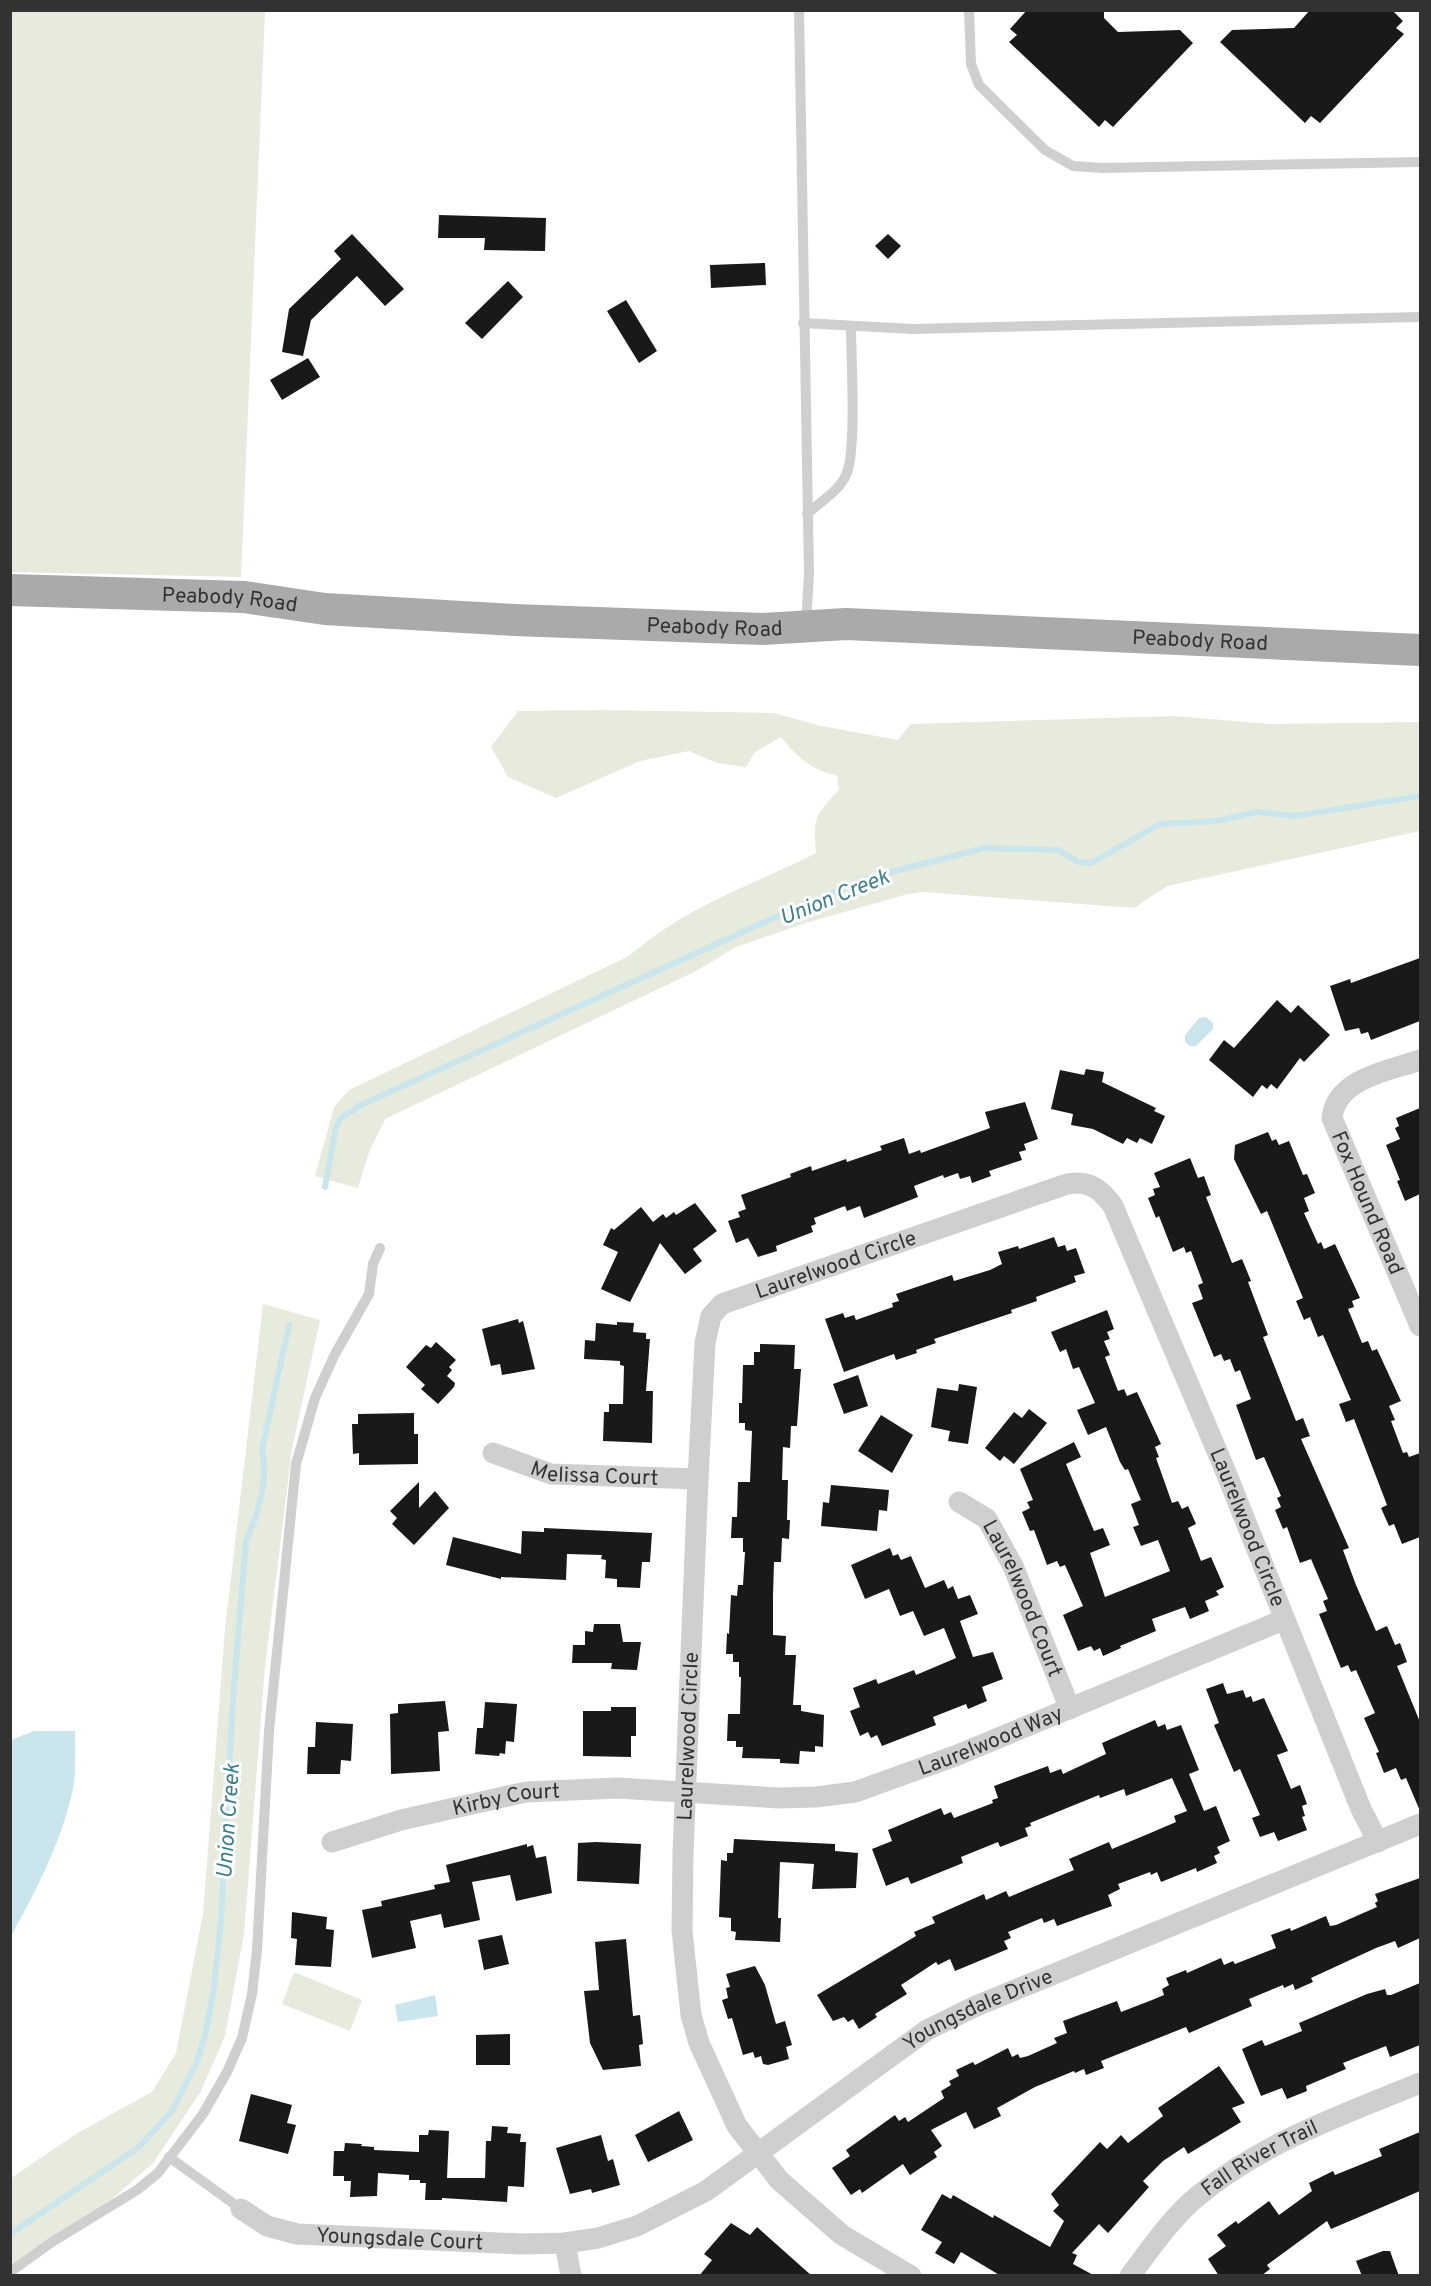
<svg xmlns="http://www.w3.org/2000/svg" width="1431" height="2286" font-family="Overpass,sans-serif">
<rect width="100%" height="100%" fill="#fff"/>
<g fill="#e7ebdd">
<path d="M11 10 265 11 241 577 11 572Z"/>
<path d="M602 710 774 713 821 726 898 740 911 724 1174 716 1270 724 1420 722V831L1167 886 1134 908 923 892 908 894 809 922 736 947 696 971 385 1119 369 1152 358 1188 315 1176 334 1107 349 1090 629 956C690 904 747 888 816 853 813 818 815 815 839 790L837 775C812 771 797 757 781 737L755 752 746 767 717 763 689 751 640 761 556 798 508 777 491 747 518 711Z"/>
<path d="M263 1304 320 1320 292 1449 265 1667 244 1934 225 2036 201 2091 153 2163 112 2199 11 2270V2178L76 2134 152 2092 176 2053 203 1914 225 1629Z"/>
<path d="M294 1972 362 2000 350 2031 282 2004Z"/>
</g>
<g fill="#cae5eb">
<path d="M1206 1017 1213 1023V1029L1196 1046H1190L1185 1042V1035L1199 1018Z"/>
<path d="M34 1731H75C75 1748 76 1766 74 1782 66 1833 36 1891 11 1936V1740Z"/>
<path d="M435 1995 438 2016 398 2022 395 2005Z"/>
</g>
<g fill="none" stroke-linecap="round" stroke-linejoin="round">
<g stroke="#cae5eb" stroke-width="6">
<path d="M325 1187 336 1127 340 1119 361 1105 798 907 868 878 984 848 1059 850 1078 862 1091 863 1160 824 1217 821 1257 812 1295 816 1420 796"/>
<path d="M10 2234 139 2147 172 2111 196 2064 205 2036 214 1987 221 1920 233 1698 246 1541C258 1514 269 1479 262 1450L289 1325"/>
</g>
</g>
<g fill="#191919">
<path d="M1027 10H1104V18L1118 32 1180 30 1193 43 1113 127 1105 120 1099 127 1009 42 1017 35 1010 29Z"/>
<path d="M1310 10H1392L1403 21 1396 28 1404 34 1320 123 1311 116 1305 123 1220 42 1232 30 1294 28Z"/>
<path d="M439 215 546 218 545 251 484 250 485 238H438Z"/>
<path d="M352 234 404 289 385 306 357 276 311 320 303 356 282 352 289 309 341 259 334 251Z"/>
<path d="M888 234 901 246 888 259 875 246Z"/>
<path d="M765 263 766 285 711 288 710 265Z"/>
<path d="M508 281 523 297 482 339 465 323Z"/>
<path d="M626 300 657 351 639 363 607 311Z"/>
<path d="M308 358 320 377 282 400 270 380Z"/>
<path d="M1420 958V1021L1371 1040 1368 1032 1361 1034 1359 1028 1345 1031 1330 986 1350 979 1351 983Z"/>
<path d="M1277 1000 1291 1013 1298 1005 1330 1035 1304 1062 1300 1058 1277 1089 1271 1084 1267 1089 1262 1085 1253 1097 1209 1060 1224 1040 1234 1048Z"/>
<path d="M1086 1069 1104 1072 1102 1082 1156 1108 1154 1111 1165 1116 1152 1144 1140 1138 1137 1143 1127 1138 1123 1144 1093 1129 1071 1125 1073 1114 1051 1109 1060 1070 1084 1075Z"/>
<path d="M1025 1102 1038 1139 1024 1144 1026 1150 1019 1152 1022 1160 989 1171 991 1176 972 1183 970 1176 960 1179 958 1173 944 1178 943 1175 914 1186 918 1197 864 1218 860 1206 847 1211 845 1206 814 1218 816 1224 811 1226 813 1232 776 1246 777 1251 758 1257 748 1238 736 1243 728 1221 740 1217 738 1212 746 1209 741 1195 791 1177 790 1174 811 1166 812 1171 846 1159 847 1162 882 1150 880 1146 904 1138 909 1154 920 1150 921 1153 990 1128 985 1112Z"/>
<path d="M1420 1108V1194L1405 1201 1397 1181 1400 1180 1386 1145 1400 1139 1395 1128 1399 1126 1396 1118Z"/>
<path d="M1268 1132 1272 1141 1276 1139 1279 1145 1289 1141 1303 1175 1307 1174 1315 1193 1304 1198 1309 1211 1304 1213 1318 1244 1321 1242 1324 1249 1335 1244 1360 1298 1352 1301 1354 1307 1348 1309 1362 1343 1368 1341 1372 1351 1377 1349 1401 1401 1389 1406 1395 1420 1391 1421 1403 1453 1407 1452 1409 1457 1420 1453V1537L1402 1544 1394 1524 1389 1526 1381 1508 1387 1505 1354 1419 1346 1422 1339 1404 1351 1400 1323 1335 1318 1337 1310 1317 1304 1320 1296 1301 1303 1298 1267 1211 1261 1214 1234 1159 1235 1145Z"/>
<path d="M1190 1158 1198 1178 1204 1176 1211 1195 1206 1197 1232 1263 1242 1259 1251 1281 1248 1282 1268 1335 1263 1337 1296 1421 1303 1418 1310 1436 1301 1439 1349 1548 1343 1550 1356 1585 1376 1631 1387 1626 1395 1645 1400 1643 1407 1662 1397 1666 1420 1722V1811L1406 1778 1401 1780 1396 1768 1384 1773 1376 1753 1379 1752 1364 1718 1375 1713 1356 1670 1351 1672 1348 1665 1341 1668 1319 1614 1327 1611 1323 1601 1328 1599 1311 1559 1300 1563 1287 1527 1283 1529 1275 1510 1281 1507 1277 1498 1281 1496 1264 1457 1256 1460 1236 1405 1251 1399 1240 1370 1235 1372 1230 1359 1224 1361 1221 1354 1214 1357 1192 1303 1203 1299 1198 1285 1203 1283 1191 1251 1186 1253 1184 1247 1173 1252 1159 1216 1156 1218 1148 1198 1155 1195 1153 1189 1160 1187 1154 1173Z"/>
<path d="M695 1203 717 1231 693 1249 702 1261 685 1274 660 1243 630 1302 601 1289 618 1252 603 1245 611 1228 614 1230 641 1207 653 1222 663 1214 666 1218 674 1212 676 1215Z"/>
<path d="M1054 1237 1058 1247 1065 1245 1067 1251 1076 1248 1085 1273 1074 1276 1076 1282 1036 1297 1037 1301 1011 1310 1012 1313 934 1339 936 1343 916 1350 917 1353 896 1360 894 1354 844 1372 825 1319 843 1313 845 1318 854 1315 856 1320 893 1307 892 1303 899 1301 896 1294 952 1275 954 1281 990 1270 1002 1264 998 1252 1018 1246 1019 1249Z"/>
<path d="M1107 1310 1114 1329 1107 1332 1110 1339 1104 1341 1110 1355 1105 1357 1118 1391 1124 1389 1127 1396 1137 1392 1161 1444 1155 1447 1159 1457 1156 1458 1172 1503 1178 1501 1182 1509 1188 1506 1196 1524 1188 1528 1201 1561 1211 1557 1224 1587 1216 1591 1219 1595 1205 1601 1209 1611 1190 1619 1185 1607 1152 1619 1156 1631 1120 1646 1121 1648 1103 1656 1100 1648 1094 1651 1091 1646 1078 1651 1063 1615 1083 1606 1065 1565 1060 1567 1057 1561 1047 1565 1034 1530 1030 1531 1022 1512 1030 1508 1027 1502 1033 1500 1020 1469 1074 1442 1081 1457 1066 1464 1094 1531 1103 1528 1110 1545 1090 1553 1105 1597 1170 1571 1158 1540 1141 1546 1133 1527 1139 1525 1131 1504 1141 1500 1128 1469 1125 1470 1120 1462 1106 1427 1088 1435 1077 1410 1095 1403 1079 1367 1073 1369 1066 1349 1060 1352 1051 1332Z"/>
<path d="M518 1319 519 1323 523 1321 535 1369 502 1375 500 1364 491 1366 482 1329Z"/>
<path d="M617 1322 634 1323 633 1332 646 1333V1339H650L646 1391H653L652 1443 603 1441 604 1412H609V1404H623L624 1366 620 1365V1361L584 1359 585 1340 595 1341 596 1323 617 1325Z"/>
<path d="M436 1342 456 1360 449 1367 452 1370 447 1376 455 1383 454 1387 438 1404 421 1389 425 1385 406 1367 426 1345 431 1348Z"/>
<path d="M760 1344 795 1345 794 1369H801L797 1426H791L790 1448 783 1447 782 1480H788L787 1520H790L789 1539 782 1538 781 1562H774L773 1595V1635L786 1636 785 1655H796L793 1705H801V1711L824 1715 823 1747 815 1746V1752L800 1751 799 1764 780 1763V1759L742 1758 743 1747H736V1741H727L728 1714H740L741 1677H739V1662H733V1654H726L727 1633 729 1634 731 1595 737 1596 738 1585H743L745 1552H743V1538H731L732 1517H737L738 1482H750L752 1431 745 1430V1423H739V1403H742L743 1365H754V1352H760Z"/>
<path d="M858 1375 868 1406 844 1414 833 1384Z"/>
<path d="M959 1384 977 1387 968 1444 948 1441 950 1431 931 1427 937 1388 958 1391Z"/>
<path d="M1029 1409 1047 1423 1014 1464 1004 1456 1000 1461 985 1448 1014 1412 1022 1418Z"/>
<path d="M414 1413V1434H418V1464L359 1465V1453L353 1454 352 1424H358V1414Z"/>
<path d="M881 1415 913 1435 892 1473 858 1451Z"/>
<path d="M419 1482V1508L435 1491 449 1508 414 1545 392 1524 397 1518 390 1511Z"/>
<path d="M831 1485 889 1490 887 1511 879 1510 877 1531 821 1526 823 1502 829 1503Z"/>
<path d="M544 1528 652 1533 650 1562H642L640 1588 617 1587V1579L605 1578 606 1560 601 1559 602 1555 567 1554 566 1580 501 1577V1579L446 1565 453 1537 521 1554 522 1531 544 1532Z"/>
<path d="M890 1548 893 1556 898 1554 901 1560 911 1556 925 1588 944 1580 948 1589 953 1586 958 1599 970 1595 978 1614 960 1621 973 1657 993 1652 1003 1679 982 1687 987 1701 968 1709 966 1704 933 1717 936 1725 882 1746 877 1735 871 1738 868 1732 860 1736 850 1711 860 1707 853 1688 876 1679 878 1684 914 1670 916 1675 956 1658 944 1628 924 1636 913 1611 900 1616 889 1589 865 1599 851 1565Z"/>
<path d="M594 1624H620L623 1642H641L637 1670 611 1669 612 1663H572L573 1645H585V1631L593 1632Z"/>
<path d="M1223 1683 1227 1694 1243 1690 1246 1698 1251 1696 1253 1702 1264 1698 1288 1751 1277 1755 1291 1789 1300 1785 1307 1804 1302 1806 1305 1816 1302 1817 1307 1830 1278 1841 1274 1832 1260 1837 1252 1818 1260 1815 1240 1769 1234 1772 1214 1725 1219 1723 1206 1689Z"/>
<path d="M445 1701 449 1731 438 1732 440 1771 391 1774 390 1714 398 1713V1704Z"/>
<path d="M485 1702 517 1704 514 1742 506 1741 505 1754 500 1753 499 1756 475 1754 477 1728H483Z"/>
<path d="M611 1707H636V1736H631V1757L583 1756V1711H611Z"/>
<path d="M1155 1720 1158 1727 1165 1724 1167 1730 1181 1725 1199 1770 1189 1774 1204 1811 1216 1806 1230 1841 1217 1847 1220 1853 1214 1856 1217 1863 1197 1872 1196 1868 1161 1882 1157 1872 1151 1875 1150 1872 1118 1884 1120 1889 1108 1895 1112 1906 1057 1926 1054 1919 1044 1923 1042 1918 1008 1932 1011 1938 1004 1941 1008 1949 955 1971 950 1959 938 1965 936 1962 901 1985 907 1994 875 2014 877 2017 859 2029 853 2019 848 2022 844 2017 833 2021 817 1995 916 1936 914 1932 935 1923 932 1917 984 1894 986 1900 1006 1891 1009 1897 1074 1870 1069 1859 1109 1842 1112 1849 1148 1834 1176 1822 1174 1816 1187 1811 1172 1778 1126 1796 1124 1789 1100 1798 1099 1795 1030 1823 1031 1826 1025 1828 1028 1836 1000 1847 998 1842 961 1857 963 1863 911 1884 908 1877 886 1886 872 1849 892 1841 888 1830 941 1808 944 1815 951 1812 954 1818 993 1803 992 1800 998 1798 994 1786 1048 1766 1050 1773 1061 1769 1063 1774 1106 1754 1102 1743Z"/>
<path d="M316 1722 353 1724 351 1761 341 1760 340 1774H307L308 1747H315Z"/>
<path d="M734 1839 835 1844V1851L858 1853 856 1888 812 1889 814 1864 780 1862 778 1918H781L780 1942 735 1940 736 1932 731 1931V1918L719 1917 721 1860 727 1861V1853H733Z"/>
<path d="M596 1842 641 1844 639 1884 577 1881 578 1843Z"/>
<path d="M527 1844V1847L533 1845 536 1858 546 1856 552 1893 516 1901 510 1875 472 1882 480 1920 444 1928 441 1914 410 1921 416 1948 372 1958 362 1910 382 1906 381 1901 435 1889 434 1885 450 1882 446 1865Z"/>
<path d="M1420 1878V1938L1398 1948 1395 1941 1376 1948 1311 1978 1313 1982 1295 1990 1293 1984 1284 1988 1283 1985 1249 1999 1252 2006 1189 2033 1186 2027 1101 2061 1104 2068 1086 2075 1084 2069 1075 2073 1074 2071 1035 2087 997 2108 1001 2116 974 2129 966 2112 931 2130 942 2146 934 2152 937 2157 910 2175 903 2164 862 2193 860 2189 851 2195 832 2168 850 2156 846 2150 895 2115 899 2121 905 2117 908 2122 944 2098 941 2091 951 2085 949 2081 959 2076 956 2070 973 2062 975 2065 1008 2048 1012 2057 1018 2054 1020 2058 1028 2056 1057 2043 1054 2038 1067 2033 1063 2021 1117 2001 1121 2012 1152 2000 1164 1995 1162 1989 1169 1985 1166 1978 1186 1970 1187 1973 1221 1958 1224 1965 1233 1961 1235 1964 1276 1948 1271 1935 1290 1928 1291 1931 1326 1916 1330 1926 1336 1925 1377 1907 1375 1903 1378 1901 1375 1894Z"/>
<path d="M292 1912 327 1917 326 1929 334 1930 331 1967 295 1965 297 1939 291 1938Z"/>
<path d="M502 1935 509 1964 484 1970 478 1940Z"/>
<path d="M626 1939 633 2016 640 2015 643 2044 639 2045 641 2066 603 2070 590 2043 584 1991 599 1990 595 1942Z"/>
<path d="M755 1966 765 1985 776 2024 785 2021 792 2045 786 2047 789 2059 768 2065 763 2064 761 2056 755 2058 753 2052 743 2055 732 2018 728 2019 722 2000 728 1998 726 1988 730 1987 726 1974Z"/>
<path d="M1420 1983V2045L1390 2057 1386 2046 1343 2063 1346 2069 1306 2086 1307 2091 1287 2099 1282 2088 1261 2096 1242 2049 1262 2040 1265 2046 1302 2031 1299 2023 1367 1994 1385 1989 1387 1995H1391Z"/>
<path d="M510 2034V2065H476V2035Z"/>
<path d="M1219 2066 1245 2103 1232 2108 1241 2122 1188 2154 1184 2147 1163 2161 1143 2181 1149 2187 1108 2233 1099 2224 1072 2253 1077 2255 1073 2264 1095 2276H1001L961 2252 954 2264 935 2253 942 2242 921 2230 942 2194 951 2199 953 2195 993 2218 994 2215 1050 2247 1064 2221 1053 2211 1059 2205 1051 2194 1100 2142 1107 2149 1121 2135 1128 2143 1163 2116 1158 2108Z"/>
<path d="M251 2094 292 2105 287 2123 296 2125 288 2154 239 2141Z"/>
<path d="M679 2111 693 2140 648 2162 635 2135Z"/>
<path d="M492 2126 508 2127 507 2133 521 2134 520 2142H526L524 2187 508 2186 507 2202 442 2198V2200H425L426 2183H420V2180H409V2175L378 2173 377 2196 350 2197 351 2181H344V2176H333L334 2151H344L345 2143 362 2144 361 2146 374 2147V2150L419 2152V2135H428L429 2130 449 2131 447 2178H485L486 2141H491Z"/>
<path d="M1420 2132V2191L1331 2229 1327 2221 1267 2265 1270 2269 1261 2276H1219L1208 2259 1226 2246 1217 2235 1236 2221 1238 2224 1269 2201 1279 2215 1312 2191 1309 2183 1333 2171 1335 2175 1382 2156 1379 2149Z"/>
<path d="M601 2135 608 2161 613 2159 620 2185 592 2193 591 2189 570 2194 556 2148Z"/>
<path d="M731 2223 750 2235 757 2227 812 2276H699L712 2260 704 2254Z"/>
<path d="M1383 2251H1390L1399 2276H1362L1356 2261Z"/>
</g>
<g fill="none" stroke-linecap="round" stroke-linejoin="round">
<g stroke="#cfcfcf" stroke-width="10">
<path d="M799 10 809 574 806 624"/>
<path d="M969 10 971 64 979 85 1045 150 1073 166 1102 168 1420 162"/>
<path d="M803 323 912 329 1420 317"/>
<path d="M807 514C820 502 839 491 846 475 857 453 851 356 851 327"/>
<path d="M169 2157 241 2209"/>
<path d="M10 2272 52 2242 137 2190 158 2173 203 2114 227 2072 242 2038 252 1994 257 1950 269 1731 296 1464 315 1398 334 1356 369 1294 373 1264 380 1248"/>
</g>
<g stroke="#cfcfcf" stroke-width="21">
<path id="s1" d="M1420 1060C1389 1071 1336 1078 1332 1118L1420 1326"/>
<path id="s2" d="M493 1453 551 1474 698 1479"/>
<path id="s3" d="M959 1502 987 1519 1013 1566 1070 1709"/>
<path id="s4" d="M332 1842 401 1820 526 1792 618 1788 779 1798 816 1797 855 1792 955 1756 1283 1620"/>
<path id="s5" d="M241 2209 267 2226 297 2234 522 2244 565 2243 598 2238 637 2226 706 2191 927 2030 976 2006 1420 1824"/>
<path d="M565 2243 571 2276"/>
<path id="s6" d="M911 2276 842 2235 779 2180 737 2126 699 2043 691 2015 682 1931 683 1853 698 1479 705 1343 711 1316 722 1304 1067 1184C1089 1180 1101 1189 1113 1206L1225 1470 1361 1809 1378 1842"/>
<path id="s7" d="M1130 2276C1151 2248 1172 2217 1199 2195 1264 2142 1344 2114 1420 2083"/>
</g>
<path stroke="#aaa" stroke-width="32" id="s8" d="M10 590 244 597 325 609 514 620 763 629 846 624 1420 650"/>
</g>
<g text-anchor="middle" stroke-width="6" stroke-linejoin="round" paint-order="stroke">
<g font-size="21" fill="#323232" stroke="#fff">
<text dy="7" stroke="none"><textPath href="#s8" startOffset="220">Peabody Road</textPath></text>
<text dy="7" stroke="none"><textPath href="#s8" startOffset="706">Peabody Road</textPath></text>
<text dy="7" stroke="none"><textPath href="#s8" startOffset="1192">Peabody Road</textPath></text>
<text dy="7" stroke="none"><textPath href="#s1" startOffset="204">Fox Hound Road</textPath></text>
<text dy="7" stroke="none"><textPath href="#s6" startOffset="1190">Laurelwood Circle</textPath></text>
<text dy="7" stroke="none"><textPath href="#s2" startOffset="105">Melissa Court</textPath></text>
<text dy="7" stroke="none"><textPath href="#s6" startOffset="1838">Laurelwood Circle</textPath></text>
<text dy="7" stroke="none"><textPath href="#s3" startOffset="120">Laurelwood Court</textPath></text>
<text dy="7" stroke="none"><textPath href="#s6" startOffset="632">Laurelwood Circle</textPath></text>
<text dy="7" stroke="none"><textPath href="#s4" startOffset="675">Laurelwood Way</textPath></text>
<text dy="7" stroke="none"><textPath href="#s4" startOffset="180">Kirby Court</textPath></text>
<text dy="7" stroke="none"><textPath href="#s5" startOffset="810">Youngsdale Drive</textPath></text>
<text dy="7" stroke="none"><textPath href="#s7" startOffset="178">Fall River Trail</textPath></text>
<text dy="7" stroke="none"><textPath href="#s5" startOffset="165">Youngsdale Court</textPath></text>
</g>
<g font-size="22" font-style="italic" fill="#3d7f8d" stroke="#fff">
<text transform="translate(834 896) rotate(-22)" y="8">Union Creek</text>
<text transform="translate(227 1821) rotate(-86)" y="8">Union Creek</text>
</g>
</g>
<rect width="1431" height="2286" fill="none" stroke="#323232" stroke-width="24"/>
</svg>
